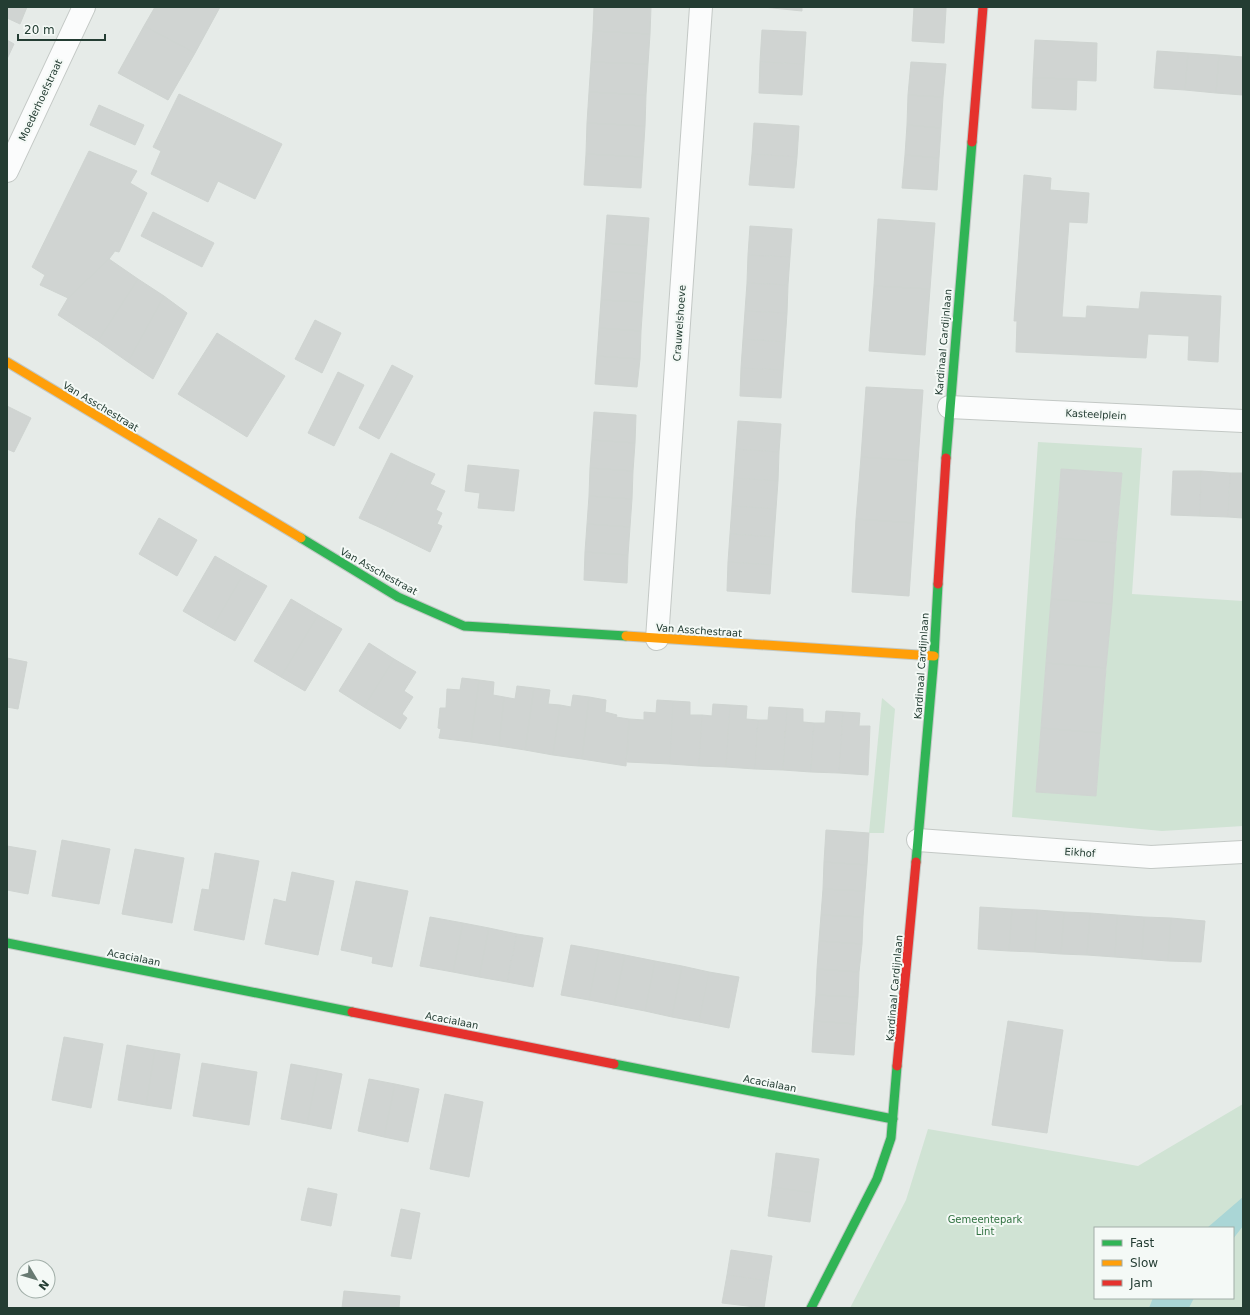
<svg xmlns="http://www.w3.org/2000/svg" width="1250" height="1315" font-family="'DejaVu Sans',sans-serif">
<rect width="100%" height="100%" fill="#e6ebe8"/>
<g fill="#d0e3d4" fill-rule="evenodd">
<path d="M1038 442 1142 448 1132 594 1243 601V826L1162 831 1012 817ZM1061 469 1122 473 1096 796 1036 792Z"/>
<path d="M882 698 895 709 884 833H869Z"/>
<path d="M1243 1104V1308H850L906 1200 928 1129 1138 1166ZM1095 1228H1233V1298H1095Z"/>
</g>
<g fill="#aad6d6">
<path d="M1243 1197V1226L1233 1239V1228H1207Z"/>
<path d="M1153 1298H1194L1189 1308H1149Z"/>
</g>
<g fill="#d0d4d2" stroke="#cfd4d1">
<path d="M7 7H27L20 24 7 18Z"/>
<path d="M155 7H220L195 53 144 26Z"/>
<path d="M594 7H651L650 34 593 31Z"/>
<path d="M763 7H802V11Z"/>
<path d="M914 7 946 9 944 43 912 41Z"/>
<path d="M915 7H946V9Z"/>
<path d="M144 26 195 53 168 100 118 73Z"/>
<path d="M762 30 806 32 804 64 760 62Z"/>
<path d="M593 31 650 34 648 64 591 62Z"/>
<path d="M7 40 14 44 7 59Z"/>
<path d="M1035 40 1097 43 1096 81 1033 78Z"/>
<path d="M1157 51 1188 53 1185 90 1154 88Z"/>
<path d="M1188 53 1219 55 1216 93 1185 90Z"/>
<path d="M1219 55 1243 57V95L1216 93Z"/>
<path d="M591 62 648 64 646 95 589 92Z"/>
<path d="M760 62 804 64 802 95 759 93Z"/>
<path d="M911 62 946 64 943 97 908 95Z"/>
<path d="M1033 78 1077 79 1076 110 1032 108Z"/>
<path d="M589 92 646 95 645 126 587 123Z"/>
<path d="M179 94 282 144 255 199 218 181 208 202 151 174 161 151 153 147Z"/>
<path d="M908 95 943 97 941 128 907 125Z"/>
<path d="M99 105 144 125 135 145 90 125Z"/>
<path d="M587 123 645 126 643 157 586 154Z"/>
<path d="M754 123 799 126 797 157 752 154Z"/>
<path d="M907 125 941 128 939 158 905 155Z"/>
<path d="M89 151 137 171 130 183 147 193 119 252 115 251 109 259 68 298 40 285 45 275 32 267Z"/>
<path d="M586 154 643 157 641 188 584 185Z"/>
<path d="M752 154 797 157 794 188 749 185Z"/>
<path d="M905 155 939 158 937 190 902 188Z"/>
<path d="M1024 175 1051 178 1050 190 1089 193 1087 223 1069 222 1062 317 1086 318 1087 306 1139 309 1141 292 1221 296 1218 362 1188 360 1189 336 1148 334 1146 358 1016 352 1017 321H1014Z"/>
<path d="M153 212 214 243 202 267 141 236Z"/>
<path d="M607 215 649 218 647 246 605 243Z"/>
<path d="M878 219 935 223 930 289 874 286Z"/>
<path d="M750 226 792 229 790 257 748 255Z"/>
<path d="M605 243 647 246 645 274 603 271Z"/>
<path d="M748 255 790 257 788 285 747 283Z"/>
<path d="M109 259 138 279 98 341 58 315 68 298Z"/>
<path d="M603 271 645 274 643 302 601 300Z"/>
<path d="M138 279 164 296 128 362 98 341Z"/>
<path d="M747 283 788 285 787 313 745 311Z"/>
<path d="M874 286 930 289 925 355 869 351Z"/>
<path d="M164 296 187 313 153 379 128 362Z"/>
<path d="M601 300 643 302 641 331 599 328Z"/>
<path d="M745 311 787 313 785 342 743 339Z"/>
<path d="M315 320 341 333 322 373 295 359Z"/>
<path d="M599 328 641 331 640 359 597 356Z"/>
<path d="M217 333 285 376 247 437 178 394Z"/>
<path d="M743 339 785 342 783 370 741 368Z"/>
<path d="M597 356 640 359 637 387 595 384Z"/>
<path d="M392 365 413 376 379 439 359 428Z"/>
<path d="M741 368 783 370 781 398 740 396Z"/>
<path d="M338 372 364 385 334 446 308 433Z"/>
<path d="M866 387 923 390 918 461 861 457Z"/>
<path d="M7 406 31 418 14 452 7 449Z"/>
<path d="M594 412 636 415 635 443 592 440Z"/>
<path d="M738 421 781 424 779 452 736 449Z"/>
<path d="M592 440 635 443 633 471 590 468Z"/>
<path d="M736 449 779 452 778 481 734 478Z"/>
<path d="M391 453 413 464 381 528 359 518Z"/>
<path d="M861 457 918 461 914 523 856 519Z"/>
<path d="M413 464 435 474 430 484 445 491 436 510 442 513 437 524 442 526 430 552 381 528Z"/>
<path d="M468 465 519 470 514 511 478 508 480 493 465 491Z"/>
<path d="M590 468 633 471 632 499 589 496Z"/>
<path d="M1061 469 1122 473 1116 543 1056 538Z"/>
<path d="M1173 471H1201L1200 516 1171 515Z"/>
<path d="M1201 471 1230 473 1228 517 1200 516Z"/>
<path d="M1230 473H1243V518L1228 517Z"/>
<path d="M734 478 778 481 776 509 732 506Z"/>
<path d="M589 496 632 499 630 527 587 524Z"/>
<path d="M732 506 776 509 774 537 730 534Z"/>
<path d="M159 518 197 540 177 576 139 554Z"/>
<path d="M856 519 914 523 909 596 852 592Z"/>
<path d="M587 524 630 527 628 555 585 552Z"/>
<path d="M730 534 774 537 772 565 728 562Z"/>
<path d="M1056 538 1116 543 1112 604 1051 599Z"/>
<path d="M585 552 628 555 627 583 584 580Z"/>
<path d="M215 556 244 573 212 628 183 611Z"/>
<path d="M728 562 772 565 770 594 727 591Z"/>
<path d="M244 573 267 586 235 641 212 628Z"/>
<path d="M291 599 318 615 281 677 254 661Z"/>
<path d="M1051 599 1112 604 1106 668 1046 663Z"/>
<path d="M318 615 342 629 305 691 281 677Z"/>
<path d="M369 643 394 659 364 707 339 691Z"/>
<path d="M7 658 27 662 18 709 7 707Z"/>
<path d="M394 659 416 672 404 691 413 697 402 714 407 718 400 729 364 707Z"/>
<path d="M1046 663 1106 668 1101 733 1041 728Z"/>
<path d="M462 678 479 680 471 742 439 738 441 729 438 728 440 708H446L447 689 460 690Z"/>
<path d="M479 680 494 682 493 695 504 697 499 746 471 742Z"/>
<path d="M517 686 534 688 525 750 499 746 504 697 515 699Z"/>
<path d="M534 688 550 690 548 704 560 705 553 755 525 750Z"/>
<path d="M573 695 589 697 582 759 553 755 560 705 571 707Z"/>
<path d="M589 697 606 700 605 712 617 715 616 717 629 719 626 766 582 759Z"/>
<path d="M657 700 673 701 670 764 627 762 629 719 644 720V712L656 713Z"/>
<path d="M673 701 690 702V715H702L699 766 670 764Z"/>
<path d="M713 704 730 705 726 767 699 766 702 715 712 716Z"/>
<path d="M730 705 747 706 746 719 758 720 755 769 726 767Z"/>
<path d="M769 707 787 708 783 770 755 769 758 720H768Z"/>
<path d="M787 708 803 709V722L814 723 811 772 783 770Z"/>
<path d="M826 711 843 712 839 773 811 772 814 723H825Z"/>
<path d="M843 712 860 713 859 726H870L868 775 839 773Z"/>
<path d="M1041 728 1101 733 1096 796 1036 792Z"/>
<path d="M826 830 869 833 867 865 824 862Z"/>
<path d="M62 840 110 849 99 904 52 896Z"/>
<path d="M7 846 36 851 28 894 7 890Z"/>
<path d="M135 849 184 858 172 923 122 914Z"/>
<path d="M215 853 259 861 244 940 194 930 202 889 209 890Z"/>
<path d="M824 862 867 865 865 891 823 889Z"/>
<path d="M292 872 334 881 318 955 265 944 274 899 286 902Z"/>
<path d="M356 881 408 891 392 967 372 963 373 957 341 950Z"/>
<path d="M823 889 865 891 863 917 821 915Z"/>
<path d="M980 907 1012 909 1009 951 978 949Z"/>
<path d="M1012 909 1037 910 1035 952 1009 951Z"/>
<path d="M1037 910 1064 912 1061 954 1035 952Z"/>
<path d="M1064 912 1090 913 1087 955 1061 954Z"/>
<path d="M1090 913 1117 915 1115 957 1087 955Z"/>
<path d="M821 915 863 917 862 944 819 941Z"/>
<path d="M1117 915 1144 917 1142 959 1115 957Z"/>
<path d="M430 917 463 923 453 972 420 966Z"/>
<path d="M1144 917 1171 918 1168 961 1142 959Z"/>
<path d="M1171 918 1205 921 1201 962 1168 961Z"/>
<path d="M463 923 489 928 479 977 453 972Z"/>
<path d="M489 928 517 934 507 982 479 977Z"/>
<path d="M517 934 543 938 533 987 507 982Z"/>
<path d="M819 941 862 944 859 972 817 969Z"/>
<path d="M571 945 599 950 589 1000 561 995Z"/>
<path d="M599 950 625 955 614 1005 589 1000Z"/>
<path d="M625 955 655 961 645 1011 614 1005Z"/>
<path d="M655 961 682 966 672 1017 645 1011Z"/>
<path d="M682 966 709 972 699 1022 672 1017Z"/>
<path d="M817 969 859 972 858 997 816 995Z"/>
<path d="M709 972 739 977 729 1028 699 1022Z"/>
<path d="M816 995 858 997 856 1024 814 1021Z"/>
<path d="M814 1021 856 1024 854 1055 812 1052Z"/>
<path d="M1008 1021 1063 1030 1047 1133 992 1125Z"/>
<path d="M64 1037 103 1044 91 1108 52 1100Z"/>
<path d="M127 1045 155 1050 146 1105 118 1100Z"/>
<path d="M155 1050 180 1054 171 1109 146 1105Z"/>
<path d="M202 1063 257 1072 249 1125 193 1116Z"/>
<path d="M291 1064 318 1069 307 1124 281 1119Z"/>
<path d="M318 1069 342 1074 331 1129 307 1124Z"/>
<path d="M369 1079 395 1084 384 1137 358 1131Z"/>
<path d="M395 1084 419 1089 408 1142 384 1137Z"/>
<path d="M445 1094 483 1102 469 1177 430 1169Z"/>
<path d="M776 1153 819 1159 814 1193 772 1187Z"/>
<path d="M772 1187 814 1193 810 1222 768 1216Z"/>
<path d="M308 1188 337 1194 331 1226 301 1220Z"/>
<path d="M401 1209 420 1213 411 1259 391 1256Z"/>
<path d="M731 1250 772 1256 768 1281 727 1275Z"/>
<path d="M727 1275 768 1281 764 1308 722 1303Z"/>
<path d="M344 1291 400 1296 399 1308H342Z"/>
</g>
<g fill="none" stroke-linecap="round" stroke-linejoin="round">
<defs>
<g id="street">
<path d="M7 171 84 7"/>
<path d="M949 407 1243 421"/>
<path d="M657 639 701 7"/>
<path d="M918 840 1151 857 1243 852"/>
</g>
<g id="fast">
<path d="M946 458 972 142"/>
<path d="M301 538 398 597 464 626 626 636"/>
<path d="M916 862 934 656 938 584"/>
<path d="M7 943 352 1012"/>
<path d="M614 1064 893 1119"/>
<path d="M811 1308 877 1179 891 1138 897 1066"/>
</g>
<g id="slow">
<path d="M7 362 301 538"/>
<path d="M626 636 934 656"/>
</g>
<g id="jam">
<path d="M972 142 983 7"/>
<path d="M938 584 946 458"/>
<path d="M352 1012 614 1064"/>
<path d="M897 1066 916 862"/>
</g>
</defs>
<use href="#street" stroke="#c3c8c5" stroke-width="24"/>
<use href="#fast" stroke="#c2c8c5" stroke-width="11"/>
<use href="#slow" stroke="#c2c8c5" stroke-width="11"/>
<use href="#jam" stroke="#c2c8c5" stroke-width="11"/>
<use href="#street" stroke="#fbfcfc" stroke-width="22"/>
<use href="#fast" stroke="#30b455" stroke-width="9"/>
<use href="#slow" stroke="#ff9f0a" stroke-width="9"/>
<use href="#jam" stroke="#e5322d" stroke-width="9"/>
</g>
<g text-anchor="middle" stroke-width="4" stroke-linejoin="round" paint-order="stroke">
<g font-size="10" fill="#243d33" stroke="#f4f9f6">
<text transform="translate(40 100) rotate(-65)" y="4">Moederhoefstraat</text>
<text transform="translate(679 323) rotate(-86)" y="4">Crauwelshoeve</text>
<text transform="translate(943 342) rotate(-85)" y="4">Kardinaal Cardijnlaan</text>
<text transform="translate(101 406) rotate(31)" y="4">Van Asschestraat</text>
<text transform="translate(1096 414) rotate(3)" y="4">Kasteelplein</text>
<text transform="translate(379 571) rotate(29)" y="4">Van Asschestraat</text>
<text transform="translate(699 630) rotate(4)" y="4">Van Asschestraat</text>
<text transform="translate(921 666) rotate(-86)" y="4">Kardinaal Cardijnlaan</text>
<text transform="translate(1080 852) rotate(4)" y="4">Eikhof</text>
<text transform="translate(134 957) rotate(11)" y="4">Acacialaan</text>
<text transform="translate(894 988) rotate(-85)" y="4">Kardinaal Cardijnlaan</text>
<text transform="translate(452 1020) rotate(11)" y="4">Acacialaan</text>
<text transform="translate(770 1083) rotate(11)" y="4">Acacialaan</text>
</g>
<g font-size="10" fill="#317241" stroke="#f4f9f6">
<text x="985" y="1223">Gemeentepark<tspan x="985" dy="12">Lint</tspan></text>
</g>
</g>
<rect width="1250" height="1315" fill="none" stroke="#243d33" stroke-width="16"/>
<rect x="1094" y="1227" width="140" height="72" fill="#f4f9f6" stroke="#a1aea8"/>
<rect x="1102" y="1240" width="20" height="6" fill="#30b455" stroke="#a1aea8"/>
<text x="1130" y="1247" font-size="12" fill="#243d33">Fast</text>
<rect x="1102" y="1260" width="20" height="6" fill="#ff9f0a" stroke="#a1aea8"/>
<text x="1130" y="1267" font-size="12" fill="#243d33">Slow</text>
<rect x="1102" y="1280" width="20" height="6" fill="#e5322d" stroke="#a1aea8"/>
<text x="1130" y="1287" font-size="12" fill="#243d33">Jam</text>
<g transform="translate(36 1279) rotate(128)"><circle r="19" fill="#f4f9f6" stroke="#a1aea8"/>
<path d="M0-3L7 15L0 10L-7 15Z" fill="#687a72"/>
<text y="-6" font-size="11" font-weight="bold" text-anchor="middle" fill="#243d33">N</text>
</g>
<path d="M18 34v6h87v-6" fill="none" stroke="#243d33" stroke-width="2"/>
<text x="24" y="34" font-size="12" fill="#243d33" stroke="#f4f9f6" stroke-width="3" paint-order="stroke">20 m</text>
</svg>
